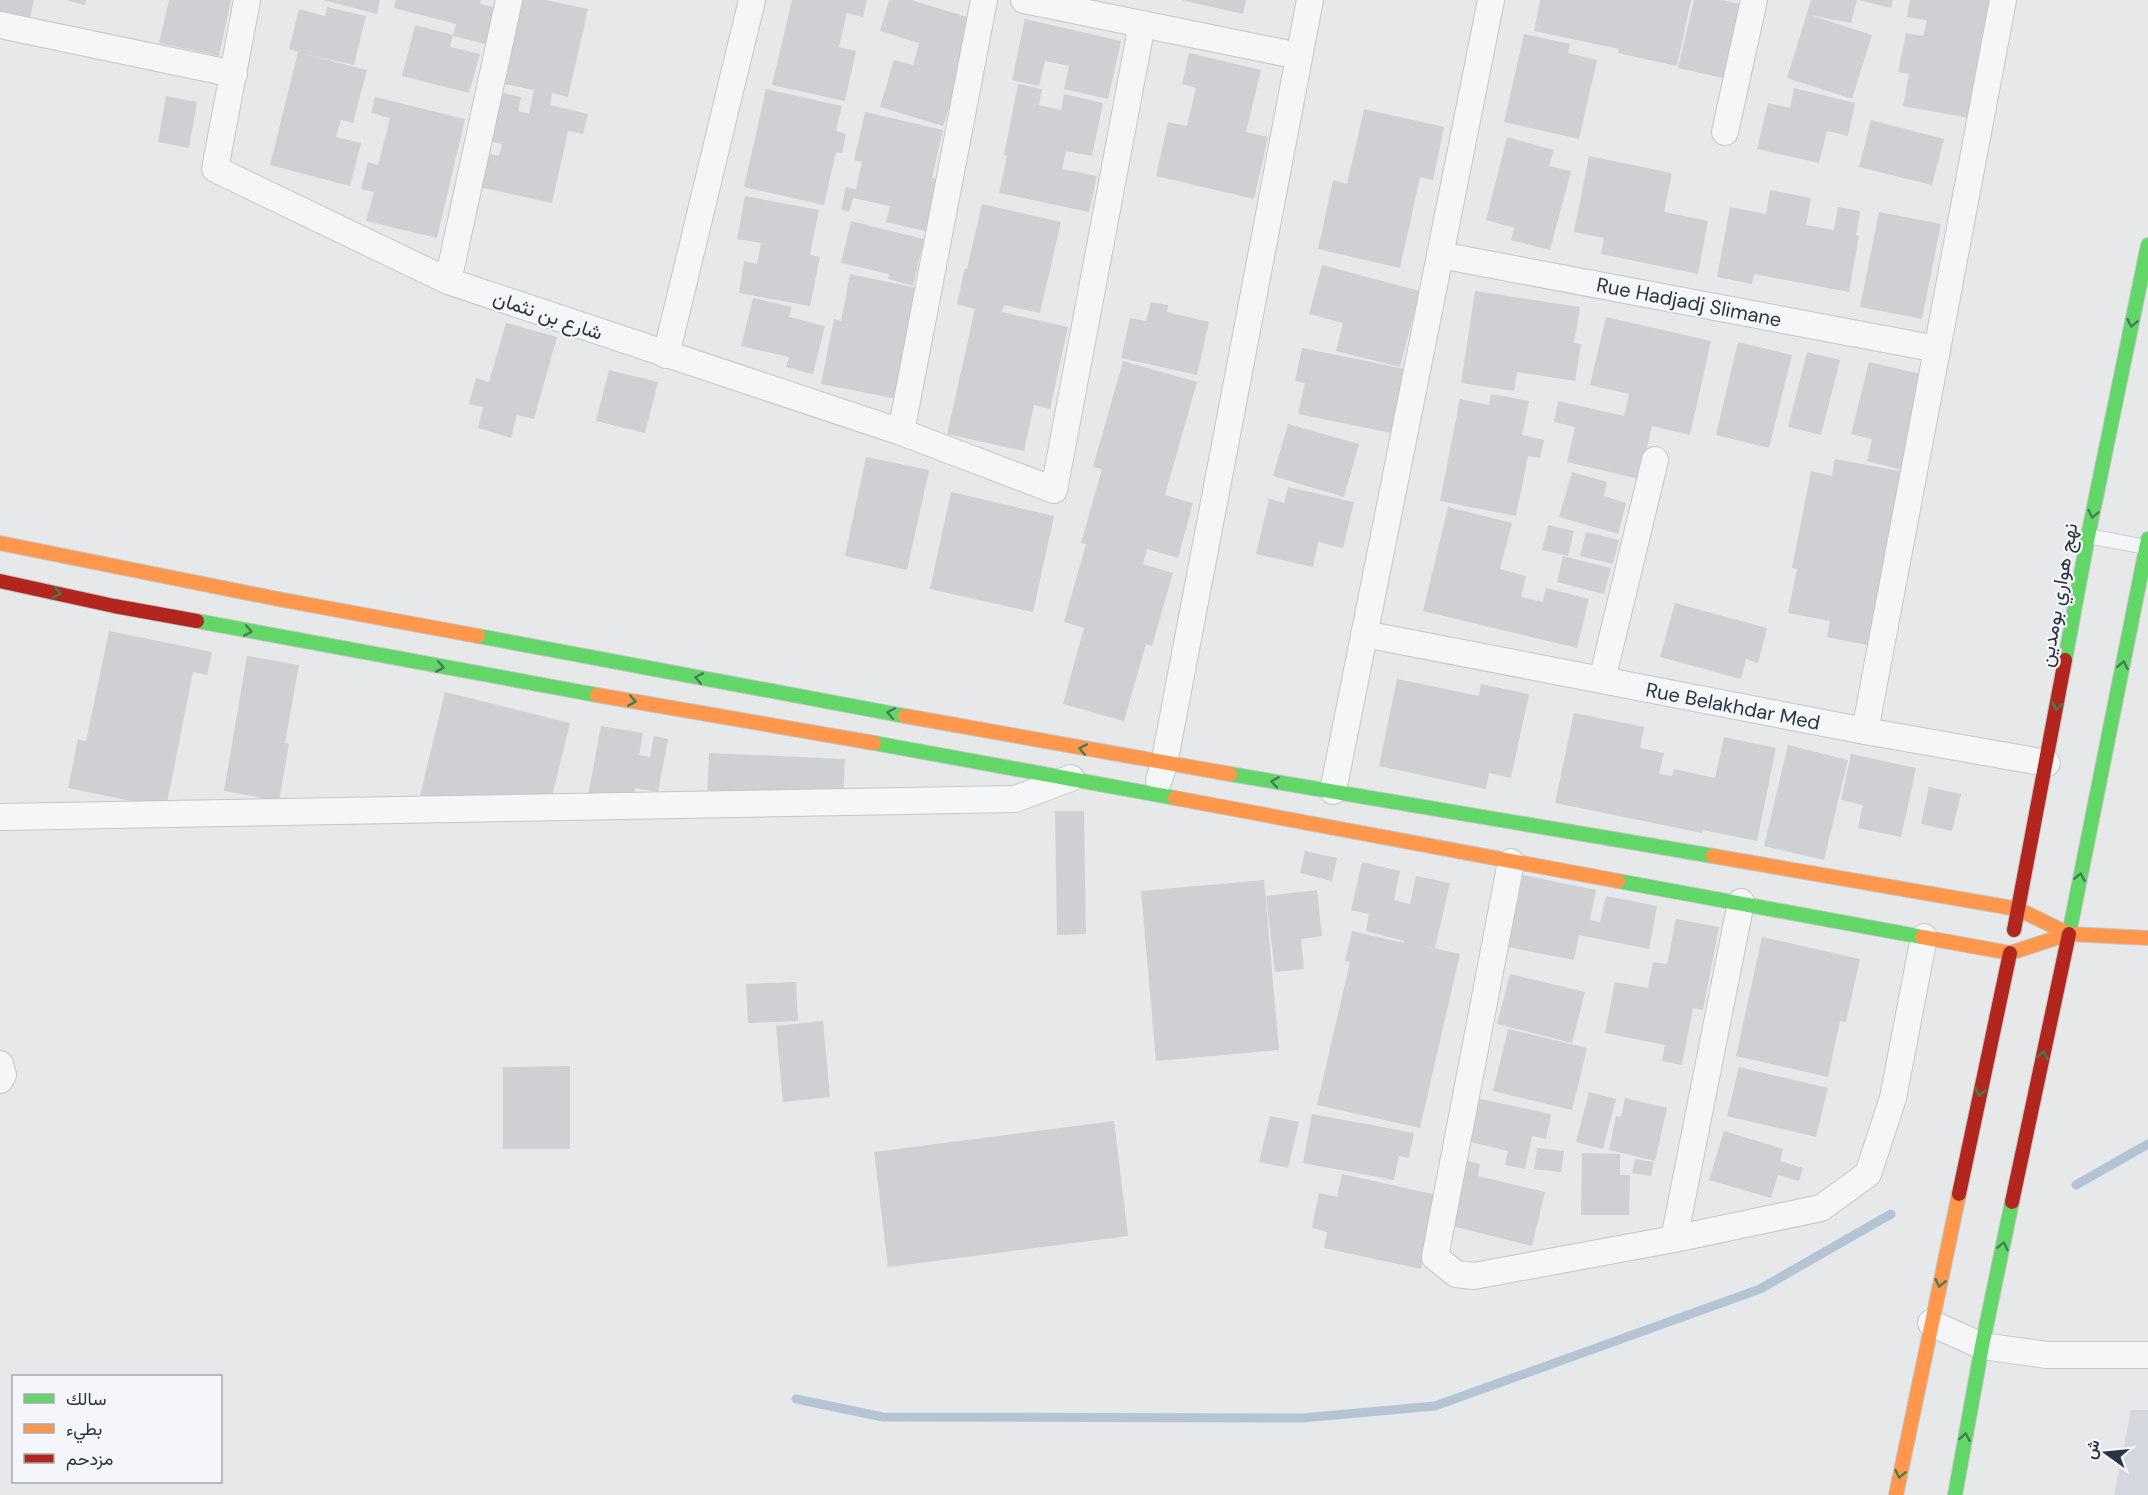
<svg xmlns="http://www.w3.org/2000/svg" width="2148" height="1495" font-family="'DM Sans',Vazirmatn,sans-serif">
<rect width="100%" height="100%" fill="#e6e8ea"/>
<path fill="#d4d7dd" d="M2131 1410H2148V1495H2114Z"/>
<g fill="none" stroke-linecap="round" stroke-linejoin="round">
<g stroke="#b4c4d5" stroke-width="9">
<path d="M2076 1185 2148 1144"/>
<path d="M796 1399 883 1417 1302 1418 1435 1406 1760 1289 1891 1214"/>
</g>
</g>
<g fill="#ced0d3">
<path d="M0 0H34L30 18 0 12Z"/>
<path d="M66 0H86L85 5Z"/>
<path d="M169 0H231L219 56 159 43Z"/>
<path d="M323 0H380L377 14Z"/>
<path d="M396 0H481L480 4 499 8 489 45 453 36 456 24 394 8Z"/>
<path d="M522 0H545L588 9 568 97 552 93 550 105 588 114 583 134 568 131 552 203 475 186 482 152 499 156 502 144 487 141 498 92 521 97 518 111 529 114 534 90 504 84Z"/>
<path d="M792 0H867L863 17 847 13 839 47 856 51 845 101 772 85Z"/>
<path d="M889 0H911L977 20 943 126 880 107 894 60 913 65 919 43 880 31Z"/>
<path d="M1181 0H1246L1243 14Z"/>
<path d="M1540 0H1691L1677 66 1618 53 1619 49 1534 31Z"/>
<path d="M1694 0H1722L1748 6 1732 80 1678 68Z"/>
<path d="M1811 0H1857L1851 23 1810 15 1872 35 1852 99 1787 78Z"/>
<path d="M1859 0H1893L1891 8Z"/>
<path d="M1910 0H2013L1991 122 1903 106 1909 74 1898 72 1906 33 1923 36 1927 20 1907 17Z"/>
<path d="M327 7 366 16 354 65 300 53 367 70 353 123 341 120 336 137 361 143 350 186 270 165 298 52 289 49 299 9 325 16Z"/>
<path d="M1025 19 1121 41 1108 99 1064 89 1069 66 1045 61 1039 86 1012 80Z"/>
<path d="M415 25 453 35 450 47 480 54 469 93 402 76Z"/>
<path d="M1524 34 1570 44 1568 53 1597 60 1579 139 1504 122Z"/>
<path d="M1189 53 1261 70 1246 132 1268 137 1254 199 1156 176 1168 122 1187 126 1196 88 1182 84Z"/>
<path d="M1018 84 1042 89 1039 105 1061 110 1064 94 1103 103 1092 156 1066 151 1062 169 1097 176 1089 212 999 193 1007 156 1004 155Z"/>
<path d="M1794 88 1855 103 1848 136 1827 131 1819 163 1757 149 1768 103 1790 108Z"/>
<path d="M766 89 842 106 836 131 846 134 842 153 836 152 824 205 744 187Z"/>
<path d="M166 96 197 102 189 148 158 142Z"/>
<path d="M375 97 465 119 437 238 366 221 374 192 361 189 368 162 378 165 390 118 371 113Z"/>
<path d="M1364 109 1444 127 1433 180 1420 177 1400 268 1318 249 1333 180 1347 184Z"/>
<path d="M865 112 943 130 932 178 945 181 934 233 886 222 890 206 853 198 849 212 841 210 846 187 856 189 862 162 854 160Z"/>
<path d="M1871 120 1944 139 1932 185 1859 167Z"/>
<path d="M1507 137 1554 150 1549 166 1571 171 1550 250 1511 240 1514 228 1486 220Z"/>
<path d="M1589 156 1672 173 1664 212 1708 221 1698 274 1601 254 1604 238 1574 232Z"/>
<path d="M1770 190 1811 198 1806 225 1834 230 1838 207 1860 211 1856 235 1859 236 1849 292 1754 274 1752 284 1717 277 1730 207 1766 214Z"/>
<path d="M745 196 819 210 810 255 820 257 810 306 739 293 744 261 757 264 761 243 737 239Z"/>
<path d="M982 204 1061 222 1040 313 1004 305 1002 312 1068 327 1050 409 1034 405 1024 451 947 434 975 309 957 304 965 268 967 269Z"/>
<path d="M1879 212 1941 224 1922 319 1860 307Z"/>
<path d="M851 221 924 239 913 286 888 279 889 274 841 263Z"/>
<path d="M1322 265 1420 291 1400 367 1336 351 1343 323 1309 314Z"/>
<path d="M850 274 931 291 908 401 821 384 834 319 841 321Z"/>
<path d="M1475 291 1580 307 1574 343 1581 344 1575 381 1517 372 1514 391 1461 383Z"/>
<path d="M753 298 792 307 789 317 825 326 813 374 786 367 789 357 741 346Z"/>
<path d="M1151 302 1168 305 1167 312 1209 322 1197 375 1121 358 1130 318 1146 321Z"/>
<path d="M1606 317 1711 341 1690 435 1652 426 1640 479 1567 462 1575 427 1554 422 1558 401 1624 416 1629 394 1590 385Z"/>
<path d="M506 323 557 337 534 419 517 415 511 438 478 428 483 407 469 404 476 378 489 382Z"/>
<path d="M1738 342 1792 355 1769 448 1716 435Z"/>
<path d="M1302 348 1410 370 1396 434 1298 414 1305 383 1295 381Z"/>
<path d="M1807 352 1840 360 1821 435 1788 427Z"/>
<path d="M1123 361 1197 382 1165 495 1193 503 1178 558 1147 549 1143 564 1173 573 1152 646 1146 644 1124 721 1063 704 1084 628 1064 622 1086 544 1081 543 1102 469 1093 467Z"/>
<path d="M1869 362 1929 376 1906 471 1867 461 1872 439 1851 434Z"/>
<path d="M609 370 658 382 645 433 596 421Z"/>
<path d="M1491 394 1529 401 1522 435 1544 440 1540 458 1528 456 1516 516 1440 501 1460 399 1489 405Z"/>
<path d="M1288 424 1359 444 1344 497 1273 476Z"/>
<path d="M866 457 929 470 907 570 845 556Z"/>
<path d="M1835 459 1910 473 1876 647 1827 637 1830 621 1788 613 1797 569 1792 568 1811 471 1832 476Z"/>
<path d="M1572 472 1607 482 1604 496 1626 503 1618 534 1559 517Z"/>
<path d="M1288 487 1354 502 1343 548 1318 542 1313 567 1256 554 1269 499 1284 503Z"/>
<path d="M951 492 1054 516 1033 612 930 589Z"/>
<path d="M1448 507 1512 523 1500 569 1526 576 1521 597 1543 602 1546 588 1589 599 1577 648 1423 611Z"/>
<path d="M1548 525 1574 531 1568 556 1542 550Z"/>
<path d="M1586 532 1619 540 1613 564 1580 556Z"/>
<path d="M1563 556 1611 568 1604 594 1557 582Z"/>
<path d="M1675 603 1767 628 1758 663 1746 659 1741 679 1660 657Z"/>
<path d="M109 631 212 652 207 675 193 672 166 808 68 788 78 739 86 741Z"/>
<path d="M247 656 299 665 285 743 289 744 279 801 224 791Z"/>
<path d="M1397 679 1479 696 1481 684 1529 694 1511 778 1489 773 1486 789 1379 766Z"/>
<path d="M445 692 570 723 546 821 484 806 419 800Z"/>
<path d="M1574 713 1644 727 1640 748 1664 753 1659 774 1672 776 1674 769 1715 778 1724 737 1776 748 1757 841 1703 830 1702 833 1555 803Z"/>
<path d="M601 726 643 733 639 755 650 757 654 736 668 739 658 792 635 788 629 820 585 812Z"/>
<path d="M1788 745 1848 760 1824 860 1764 846Z"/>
<path d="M709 753 845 759 843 809 707 803Z"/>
<path d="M1851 754 1916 768 1901 837 1858 828 1863 805 1841 800Z"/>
<path d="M1929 787 1961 794 1952 831 1921 824Z"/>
<path d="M1055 811H1084L1086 934 1057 935Z"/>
<path d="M1305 851 1337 858 1332 881 1300 873Z"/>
<path d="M1362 862 1400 871 1394 900 1410 904 1416 876 1450 883 1435 948 1424 946 1460 954 1420 1128 1317 1105 1350 962 1345 961 1352 931 1404 943V941L1366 931 1369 914 1351 910Z"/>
<path d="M1523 875 1596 890 1590 920 1600 922 1606 896 1657 906 1649 949 1579 935 1574 960 1508 947Z"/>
<path d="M1264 880 1279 1050 1156 1061 1141 891Z"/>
<path d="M1317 890 1322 936 1301 939 1304 969 1275 972 1266 896Z"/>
<path d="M1676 919 1719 927 1703 1010 1693 1008 1682 1065 1662 1061 1665 1045 1605 1033 1615 982 1648 988 1653 962 1667 964Z"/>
<path d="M1762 937 1860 959 1846 1022 1840 1021 1828 1077 1736 1056Z"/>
<path d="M1510 974 1585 992 1572 1043 1497 1024Z"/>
<path d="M796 982 798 1021 748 1023 746 984Z"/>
<path d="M823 1021 830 1097 783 1102 776 1026Z"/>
<path d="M1508 1029 1587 1048 1572 1110 1493 1091Z"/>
<path d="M570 1066V1149H503V1067Z"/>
<path d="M1739 1067 1828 1088 1816 1137 1727 1116Z"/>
<path d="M1589 1092 1616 1099 1603 1149 1576 1142Z"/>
<path d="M1476 1098 1551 1114 1546 1139 1532 1136 1525 1169 1505 1165 1508 1151 1467 1141Z"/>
<path d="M1625 1098 1667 1108 1655 1161 1609 1150 1616 1116 1621 1117Z"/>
<path d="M1312 1114 1414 1133 1409 1158 1399 1156 1394 1180 1303 1163Z"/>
<path d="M1270 1116 1299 1122 1288 1168 1259 1162Z"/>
<path d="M1114 1121 1128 1236 888 1267 874 1152Z"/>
<path d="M1724 1131 1783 1149 1780 1161 1803 1168 1799 1181 1778 1175 1771 1198 1709 1180Z"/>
<path d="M1537 1148 1564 1151 1561 1172 1534 1169Z"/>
<path d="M1582 1153 1620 1154V1175H1630L1629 1215H1581Z"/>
<path d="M1635 1159 1654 1162 1651 1176 1632 1173Z"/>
<path d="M1468 1161 1480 1164 1478 1176 1545 1192 1532 1246 1452 1226Z"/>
<path d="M1342 1174 1437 1195 1421 1269 1324 1248 1327 1232 1312 1228 1319 1193 1337 1197Z"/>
</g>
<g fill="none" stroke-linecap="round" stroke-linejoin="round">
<defs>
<path id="lane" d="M2088 536 2146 547"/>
<g id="street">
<path d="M247 0 215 169 448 281 901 432 1054 490 1142 24"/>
<path d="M1024 0 1299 56"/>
<path d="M2003 0 1865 731 2047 763"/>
<path d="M0 25 234 74"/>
<path d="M1725 132 1754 0"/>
<path d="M1440 255 1937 349"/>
<path d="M448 281 509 0"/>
<path d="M666 355 752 0"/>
<path d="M901 432 984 0"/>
<path d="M1364 634 1865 731"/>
<path d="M1602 680 1655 460"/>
<path d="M1159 780 1164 764 1310 0"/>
<path d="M1333 791 1491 0"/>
<path d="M0 817 1015 799 1071 778"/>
<path d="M1511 862 1435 1257 1456 1274 1474 1276 1674 1239 1821 1208 1868 1174 1893 1098 1924 937"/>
<path d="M0 1064 3 1075 0 1080"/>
<path d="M1674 1239 1741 902"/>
<path d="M1931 1323 1982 1346 2047 1355H2148"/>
</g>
<g id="fast">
<path d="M197 621 597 695"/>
<path d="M478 636 905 716"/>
<path d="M2065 660 2088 536 2148 245"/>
<path d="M874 743 1175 798"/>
<path d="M1230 774 1713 856"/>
<path d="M1618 881 1922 937"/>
<path d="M2069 934 2148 539"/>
<path d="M1955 1495 1982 1346 2012 1202"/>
</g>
<g id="slow">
<path d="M0 543 278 599 478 636"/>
<path d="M597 695 874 743"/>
<path d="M905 716 1230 774"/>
<path d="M1175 798 1618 881"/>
<path d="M1713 856 2018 909 2069 934 2010 953 1922 937"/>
<path d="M2069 934 2148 938"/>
<path d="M1896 1495 1959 1194"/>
</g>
<g id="jam">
<path d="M0 581 114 606 197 621"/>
<path d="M2014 930 2065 660"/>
<path d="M1959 1194 2010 953"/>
<path d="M2012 1202 2069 934"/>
</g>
</defs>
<use href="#lane" stroke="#c4c6c8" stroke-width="16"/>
<use href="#street" stroke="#c4c6c8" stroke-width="28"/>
<use href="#fast" stroke="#c4c6c8" stroke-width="16"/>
<use href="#slow" stroke="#c4c6c8" stroke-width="16"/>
<use href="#jam" stroke="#c4c6c8" stroke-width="16"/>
<use href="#lane" stroke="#f5f6f7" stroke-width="14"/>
<use href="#street" stroke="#f5f6f7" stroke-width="26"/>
<use href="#fast" stroke="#63d668" stroke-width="14"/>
<use href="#slow" stroke="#ff974d" stroke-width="14"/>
<use href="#jam" stroke="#b3261e" stroke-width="14"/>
</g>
<defs><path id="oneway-chevron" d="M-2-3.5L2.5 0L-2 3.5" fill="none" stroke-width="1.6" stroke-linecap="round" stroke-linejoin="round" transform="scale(1.5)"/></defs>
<g stroke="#447d55">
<use href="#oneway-chevron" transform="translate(2132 323) rotate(102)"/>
<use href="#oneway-chevron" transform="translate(2093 514) rotate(102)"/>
<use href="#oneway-chevron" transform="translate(57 593) rotate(12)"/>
<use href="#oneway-chevron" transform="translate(248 631) rotate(11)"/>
<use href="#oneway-chevron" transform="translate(2123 665) rotate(-79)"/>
<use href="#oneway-chevron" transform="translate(440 667) rotate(11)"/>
<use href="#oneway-chevron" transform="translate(699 678) rotate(-169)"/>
<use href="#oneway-chevron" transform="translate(632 701) rotate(10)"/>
<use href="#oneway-chevron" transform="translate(2057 706) rotate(100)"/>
<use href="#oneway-chevron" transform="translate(891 713) rotate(-169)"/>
<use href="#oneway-chevron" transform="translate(1083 749) rotate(-169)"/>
<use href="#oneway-chevron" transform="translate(1275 782) rotate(-171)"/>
<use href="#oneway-chevron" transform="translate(2080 877) rotate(-79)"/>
<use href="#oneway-chevron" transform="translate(2043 1055) rotate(-78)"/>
<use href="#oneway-chevron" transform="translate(1980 1092) rotate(102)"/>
<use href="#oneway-chevron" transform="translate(2003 1246) rotate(-78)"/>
<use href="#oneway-chevron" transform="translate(1940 1283) rotate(102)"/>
<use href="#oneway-chevron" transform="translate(1965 1437) rotate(-80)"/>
<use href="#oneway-chevron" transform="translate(1900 1474) rotate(102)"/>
</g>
<g text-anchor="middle" stroke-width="4.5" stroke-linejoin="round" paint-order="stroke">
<g font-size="20" fill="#2b3445" stroke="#f4f6f9">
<text transform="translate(1689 302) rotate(11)" y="7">Rue Hadjadj Slimane</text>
<text transform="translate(548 315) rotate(19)" y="7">شارع بن نثمان</text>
<text transform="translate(2058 595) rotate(-80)" y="7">نهج هواري بومدين</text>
<text transform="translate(1733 706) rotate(11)" y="7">Rue Belakhdar Med</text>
</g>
</g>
<rect x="12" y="1375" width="210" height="108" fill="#f4f6f9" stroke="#a4a8b1" stroke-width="1.5"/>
<rect x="24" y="1394" width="30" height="9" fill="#63d668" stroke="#a4a8b1" stroke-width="1.5"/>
<text x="66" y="1405" font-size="18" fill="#2b3445">سالك</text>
<rect x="24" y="1424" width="30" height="9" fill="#ff974d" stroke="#a4a8b1" stroke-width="1.5"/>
<text x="66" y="1435" font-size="18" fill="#2b3445">بطيء</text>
<rect x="24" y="1454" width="30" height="9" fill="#b3261e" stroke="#a4a8b1" stroke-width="1.5"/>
<text x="66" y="1465" font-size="18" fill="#2b3445">مزدحم</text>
<g transform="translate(2106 1453) rotate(285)" stroke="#f4f6f9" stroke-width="4.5" paint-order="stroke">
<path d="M0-4.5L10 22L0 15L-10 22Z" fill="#2b3445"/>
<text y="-9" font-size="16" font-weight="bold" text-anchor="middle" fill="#2b3445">ش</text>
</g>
</svg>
